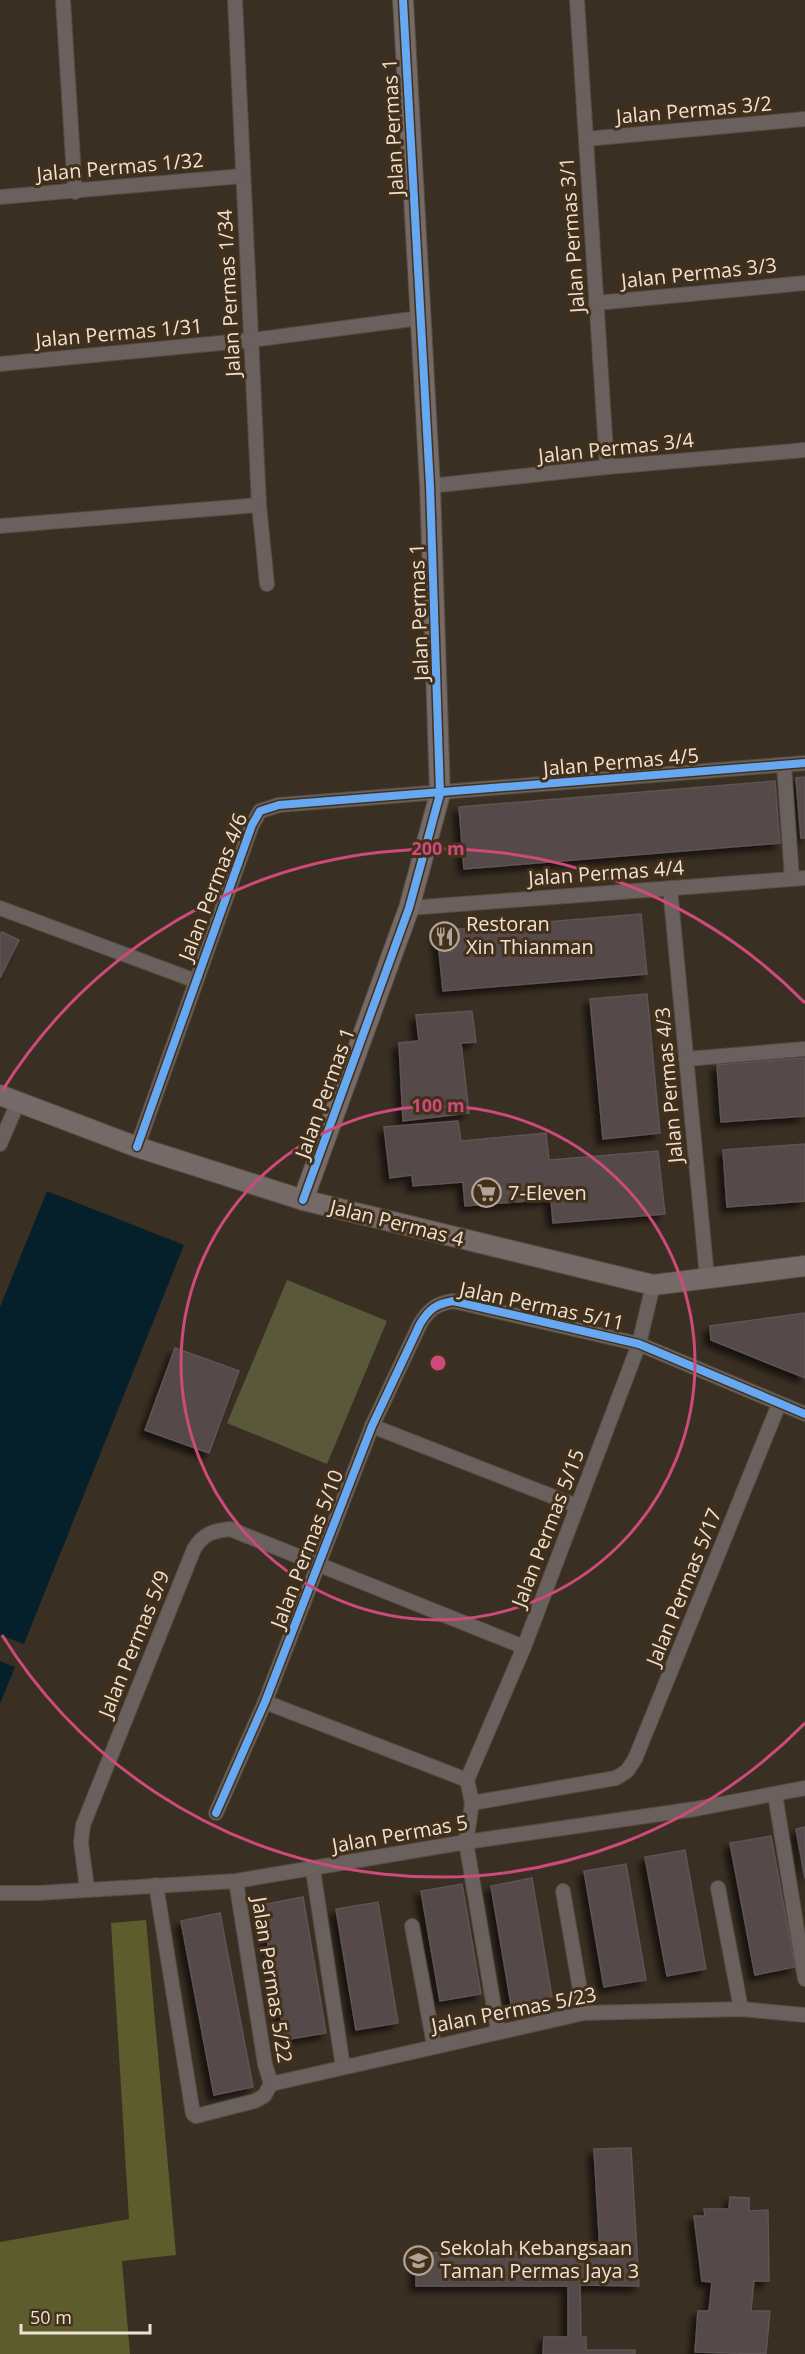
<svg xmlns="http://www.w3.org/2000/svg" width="805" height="2354" font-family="'Open Sans',sans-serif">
<defs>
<filter id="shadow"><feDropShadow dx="-5.5" dy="5.5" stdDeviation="3" flood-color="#0009"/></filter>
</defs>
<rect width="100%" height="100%" fill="#3a2f23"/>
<path fill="#59593a" d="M287 1280 387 1321 327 1464 227 1423Z"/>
<path fill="#5d5c2d" d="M146 1920 176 2255 122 2261 130 2354H0V2242L129 2219 111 1923Z"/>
<g fill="#05202a">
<path d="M47 1191 184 1245 24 1644 0 1635V1307Z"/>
<path d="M0 1661 15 1667 0 1704Z"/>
</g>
<g fill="#54484a" stroke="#5e5454" stroke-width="1.5" filter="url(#shadow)">
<path d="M805 777V838H801L796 778Z"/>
<path d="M775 781 780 843 464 869 459 807Z"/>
<path d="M641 914 647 974 443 991 437 931Z"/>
<path d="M2 932 19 940 0 978V935Z"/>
<path d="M647 994 660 1133 603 1139 590 999Z"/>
<path d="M472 1011 476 1042 461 1043 469 1113 403 1121 399 1043 419 1041 416 1015Z"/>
<path d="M805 1058V1116L721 1122 717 1065Z"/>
<path d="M458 1121 461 1141 546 1133 549 1160 658 1151 665 1214 553 1223 551 1199 465 1206 463 1182 413 1186 412 1175 390 1178 384 1127Z"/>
<path d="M805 1144V1201L727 1207 723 1150Z"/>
<path d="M805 1313V1378L711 1340 710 1326Z"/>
<path d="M175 1348 239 1371 209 1453 145 1430Z"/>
<path d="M805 1827V1878L796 1829Z"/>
<path d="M771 1836 795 1967 755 1975 730 1843Z"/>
<path d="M685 1850 706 1969 667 1976 645 1857Z"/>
<path d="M626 1864 646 1980 604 1987 584 1871Z"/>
<path d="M532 1878 552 1997 511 2004 491 1886Z"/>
<path d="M462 1884 481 1994 440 2001 421 1891Z"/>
<path d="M303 1897 326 2033 285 2040 261 1905Z"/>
<path d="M378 1902 398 2023 356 2030 336 1909Z"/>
<path d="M220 1913 253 2087 214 2095 181 1921Z"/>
<path d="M631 2148 639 2286 580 2285 581 2337H586V2350H635V2354H543L544 2337H568V2286H416V2253L600 2251 594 2149Z"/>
<path d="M730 2197 749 2198V2211L768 2210 769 2281H754L751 2311H770L766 2354 695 2352 698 2311H709L712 2282 702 2281 694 2216H705L704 2209H729Z"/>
</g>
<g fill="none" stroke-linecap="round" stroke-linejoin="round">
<defs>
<g id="street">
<path d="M63 0 75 192"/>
<path d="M235 0 259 505 267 584"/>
<path d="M577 0 607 467"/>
<path d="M586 139 805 119"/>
<path d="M0 197 242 176"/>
<path d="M596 303 805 283"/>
<path d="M0 364 252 340 420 318"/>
<path d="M430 486 607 467 805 450"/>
<path d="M0 526 259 505"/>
<path d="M784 765 792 879"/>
<path d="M670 888 707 1277"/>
<path d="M0 908 196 981"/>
<path d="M409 908 805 878"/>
<path d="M686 1059 805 1049"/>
<path d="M0 1144 18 1102"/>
<path d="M137 1147 252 825 260 811 279 805 805 763"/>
<path d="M372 1426 577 1506"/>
<path d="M265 1702 467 1780"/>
<path d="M467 1780 524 1647 639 1344 653 1285"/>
<path d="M467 1780 472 1803 466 1842 498 2031"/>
<path d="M775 1794 805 1979"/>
<path d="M472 1803 616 1778 627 1771 635 1759 779 1404"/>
<path d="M216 1813 265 1702 372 1426 420 1324C429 1309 436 1304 453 1301L639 1344 805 1414"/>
<path d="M313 1870 343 2067"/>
<path d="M236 1881 265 2064 271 2084"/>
<path d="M156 1885 193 2114 196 2116 255 2101 264 2096 271 2084"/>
<path d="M87 1888 81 1843 83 1825 194 1549C203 1534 212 1531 230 1529L524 1647"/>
<path d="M718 1888 741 2009"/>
<path d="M563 1891 584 2013"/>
<path d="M0 1893H38L236 1881 466 1842 695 1809 805 1788"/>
<path d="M412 1926 434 2045"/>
<path d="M271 2084 584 2013 741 2009 805 2015"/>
</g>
<g id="secondary">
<path d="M0 1095 137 1147 303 1200 653 1285 805 1266"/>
<path d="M303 1200 409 908 440 794 430 486 403 0"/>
</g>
</defs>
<use href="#street" stroke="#554c41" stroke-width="16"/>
<use href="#secondary" stroke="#554c41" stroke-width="22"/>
<use href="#street" stroke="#6a605d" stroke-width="14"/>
<use href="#secondary" stroke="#756a67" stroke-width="20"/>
<defs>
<g id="cycleway">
<path d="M137 1147 252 825 260 811 279 805 805 763"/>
<path d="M303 1200 409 908 440 794 430 486 403 0"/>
<path d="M216 1813 265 1702 372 1426 420 1324C429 1309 436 1304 453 1301L639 1344 805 1414"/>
</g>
</defs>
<use href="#cycleway" stroke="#43301a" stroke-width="11"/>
<use href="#cycleway" stroke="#66a8f1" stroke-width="8"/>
</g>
<g fill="none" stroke="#cd4a7a" stroke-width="3">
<circle cx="438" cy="1363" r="257"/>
<path d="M805 1723A514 514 0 0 1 2 1635M2 1091A514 514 0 0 1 805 1003"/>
</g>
<defs>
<symbol id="restaurant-ring" viewBox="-11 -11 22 22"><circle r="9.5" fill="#43301a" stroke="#b0a397" stroke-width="1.5"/><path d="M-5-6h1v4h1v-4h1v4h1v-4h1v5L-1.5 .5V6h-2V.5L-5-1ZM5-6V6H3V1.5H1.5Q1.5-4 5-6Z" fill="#b0a397"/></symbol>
<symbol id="supermarket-ring" viewBox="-11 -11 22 22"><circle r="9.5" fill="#43301a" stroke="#b0a397" stroke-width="1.5"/><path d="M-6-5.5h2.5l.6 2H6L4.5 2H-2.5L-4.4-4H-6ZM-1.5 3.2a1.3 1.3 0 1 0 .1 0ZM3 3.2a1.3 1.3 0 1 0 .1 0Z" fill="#b0a397"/></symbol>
<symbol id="school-ring" viewBox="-11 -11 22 22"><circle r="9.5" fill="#43301a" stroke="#b0a397" stroke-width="1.5"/><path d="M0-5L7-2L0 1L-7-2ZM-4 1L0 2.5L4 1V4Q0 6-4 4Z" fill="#b0a397"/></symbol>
</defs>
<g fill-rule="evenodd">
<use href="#restaurant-ring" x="428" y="920" width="33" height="33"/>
<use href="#supermarket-ring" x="470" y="1176" width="33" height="33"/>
<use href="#school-ring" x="402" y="2244" width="33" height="33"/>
</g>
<g text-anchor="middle" stroke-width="6" stroke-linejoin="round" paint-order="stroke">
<g font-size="20" fill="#efe2d5" stroke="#43301a">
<text transform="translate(694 110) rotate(-5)" y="7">Jalan Permas 3/2</text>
<text transform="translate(393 127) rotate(-93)" y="7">Jalan Permas 1</text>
<text transform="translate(120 167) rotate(-5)" y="7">Jalan Permas 1/32</text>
<text transform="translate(572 235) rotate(-94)" y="7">Jalan Permas 3/1</text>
<text transform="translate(699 273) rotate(-6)" y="7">Jalan Permas 3/3</text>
<text transform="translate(229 293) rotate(-93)" y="7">Jalan Permas 1/34</text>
<text transform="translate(119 333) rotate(-5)" y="7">Jalan Permas 1/31</text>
<text transform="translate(616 448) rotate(-6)" y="7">Jalan Permas 3/4</text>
<text transform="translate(419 612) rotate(-92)" y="7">Jalan Permas 1</text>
<text transform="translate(621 762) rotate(-5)" y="7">Jalan Permas 4/5</text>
<text transform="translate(606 873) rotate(-4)" y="7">Jalan Permas 4/4</text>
<text transform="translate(213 887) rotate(-69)" y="7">Jalan Permas 4/6</text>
<text transform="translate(669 1085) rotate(-95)" y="7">Jalan Permas 4/3</text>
<text transform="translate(325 1093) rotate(-70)" y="7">Jalan Permas 1</text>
<text transform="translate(397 1223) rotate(14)" y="7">Jalan Permas 4</text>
<text transform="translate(542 1306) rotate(12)" y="7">Jalan Permas 5/11</text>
<text transform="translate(548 1528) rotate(-69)" y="7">Jalan Permas 5/15</text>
<text transform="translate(307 1549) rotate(-69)" y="7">Jalan Permas 5/10</text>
<text transform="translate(684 1587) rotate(-68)" y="7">Jalan Permas 5/17</text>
<text transform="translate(134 1644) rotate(-68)" y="7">Jalan Permas 5/9</text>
<text transform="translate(400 1834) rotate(-10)" y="7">Jalan Permas 5</text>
<text transform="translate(272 1980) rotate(81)" y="7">Jalan Permas 5/22</text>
<text transform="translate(514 2010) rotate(-11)" y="7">Jalan Permas 5/23</text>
</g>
<g font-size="20" fill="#efe2d5" stroke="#43301a" text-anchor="start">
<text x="466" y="931">Restoran<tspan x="466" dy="23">Xin Thianman</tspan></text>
<text x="508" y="1200">7-Eleven</text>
<text x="440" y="2255">Sekolah Kebangsaan<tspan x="440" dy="23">Taman Permas Jaya 3</tspan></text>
</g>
</g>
<circle cx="438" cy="1363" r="9" fill="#cd4a7a" stroke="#43301a" stroke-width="3"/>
<g font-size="18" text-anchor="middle" font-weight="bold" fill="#cd4a7a" stroke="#43301a" stroke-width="6" stroke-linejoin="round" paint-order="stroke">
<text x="438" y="855">200 m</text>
<text x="438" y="1112">100 m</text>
</g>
<path d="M21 2324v9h129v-9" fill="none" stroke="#efe2d5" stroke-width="3"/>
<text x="30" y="2324" font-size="18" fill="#efe2d5" stroke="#43301a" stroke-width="4.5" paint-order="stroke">50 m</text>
</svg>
